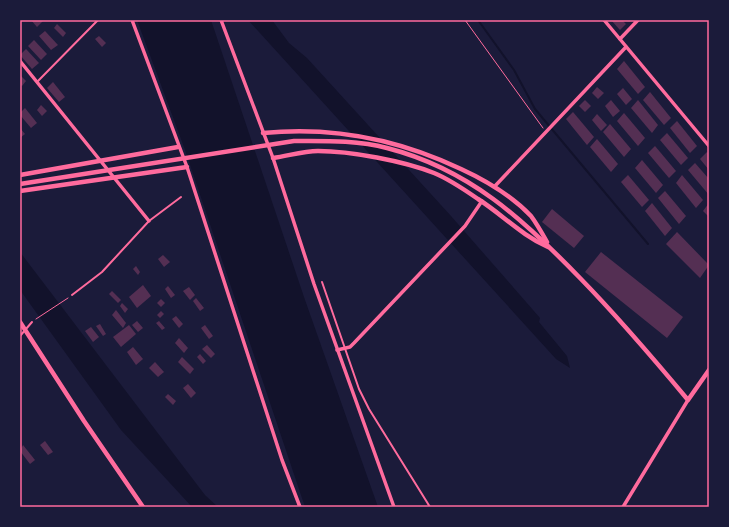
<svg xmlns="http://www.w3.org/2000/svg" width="729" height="527" font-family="'PT Sans Narrow',sans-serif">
<rect width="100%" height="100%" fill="#1b1b3a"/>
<g fill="#12122b">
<path d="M137 20H211L304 297 378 507H305L185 150Z"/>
<path d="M248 20H272L289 43 307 58 451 216 540 318 539 322 567 356 570 368 556 359Z"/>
<path d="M20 252 205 495 218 507H192L121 430 20 290Z"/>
</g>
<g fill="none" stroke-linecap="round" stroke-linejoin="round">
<path stroke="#12122b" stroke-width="2" d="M478 20 514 70 535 109 648 244"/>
</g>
<g fill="#542f53">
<path d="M31 20H44L37 27Z"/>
<path d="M611 20H622L626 24 620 30Z"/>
<path d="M57 24 66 33 63 37 54 28Z"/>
<path d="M45 31 58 45 51 50 39 36Z"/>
<path d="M99 36 106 43 102 47 95 39Z"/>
<path d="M34 40 47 54 41 60 28 46Z"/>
<path d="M26 49 39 63 32 69 20 55Z"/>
<path d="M624 61 645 87 638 94 617 69Z"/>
<path d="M20 75 26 81 22 86 20 84Z"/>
<path d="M53 82 65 97 59 102 47 88Z"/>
<path d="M597 87 604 93 598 99 592 93Z"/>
<path d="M623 88 632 99 626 105 617 94Z"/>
<path d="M650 92 671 118 664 125 643 100Z"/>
<path d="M585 100 591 106 585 112 579 106Z"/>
<path d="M611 100 620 111 613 117 605 106Z"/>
<path d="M638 100 658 125 652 133 631 108Z"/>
<path d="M41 105 47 111 42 116 37 110Z"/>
<path d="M25 108 37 123 31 128 20 115V113Z"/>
<path d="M573 112 594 137 587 145 566 119Z"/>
<path d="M624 113 645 138 638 146 617 121Z"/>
<path d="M597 114 607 125 601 131 592 120Z"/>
<path d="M677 121 697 146 690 153 670 128Z"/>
<path d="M610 124 631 149 624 157 603 132Z"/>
<path d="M20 128 25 134 20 138Z"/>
<path d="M667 133 688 158 681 165 660 140Z"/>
<path d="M597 139 618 164 611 172 590 147Z"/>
<path d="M655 146 676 171 669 178 648 153Z"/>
<path d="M707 152 709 154V170L700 159Z"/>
<path d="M642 160 663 185 656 193 635 168Z"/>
<path d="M695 163 709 179V195L688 170Z"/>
<path d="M628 175 649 200 642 207 621 182Z"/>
<path d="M682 175 703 200 696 208 676 183Z"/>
<path d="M665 191 686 216 679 224 658 198Z"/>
<path d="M652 203 672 228 665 236 645 211Z"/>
<path d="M709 203V217L703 211Z"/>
<path d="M552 209 584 236 574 248 542 222Z"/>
<path d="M677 232 709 265 700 278 666 244Z"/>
<path d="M601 252 683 317 667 338 585 272Z"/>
<path d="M163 255 170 262 164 267 158 259Z"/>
<path d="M136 266 140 272 138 275 133 269Z"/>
<path d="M143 285 151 296 137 308 129 297Z"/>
<path d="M168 286 175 295 171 298 165 289Z"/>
<path d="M189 287 195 295 190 300 183 291Z"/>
<path d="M112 291 121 300 118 303 109 294Z"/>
<path d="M196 298 204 308 200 311 193 301Z"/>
<path d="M161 299 165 303 161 307 157 303Z"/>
<path d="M122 303 128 309 125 313 120 306Z"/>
<path d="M116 310 126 323 123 328 112 315Z"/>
<path d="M161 311 164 314 160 318 157 315Z"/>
<path d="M176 316 183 324 179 328 172 319Z"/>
<path d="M137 321 143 328 138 332 132 325Z"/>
<path d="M159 321 165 328 162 330 156 323Z"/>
<path d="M100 324 106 334 103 336 96 326Z"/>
<path d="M129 325 136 334 121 347 113 337Z"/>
<path d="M205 325 213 336 209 339 201 328Z"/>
<path d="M91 327 99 337 93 342 85 331Z"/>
<path d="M179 338 188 348 184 353 175 343Z"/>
<path d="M207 345 215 354 211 358 202 349Z"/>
<path d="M133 347 143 359 136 365 127 352Z"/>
<path d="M200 354 206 361 203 364 197 357Z"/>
<path d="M182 357 194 369 190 374 178 362Z"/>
<path d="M155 362 164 372 158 377 149 368Z"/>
<path d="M188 384 196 393 191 398 183 388Z"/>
<path d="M168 394 176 401 173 405 165 397Z"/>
<path d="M45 441 53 452 48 455 40 445Z"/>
<path d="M23 445 35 460 30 464 20 451Z"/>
</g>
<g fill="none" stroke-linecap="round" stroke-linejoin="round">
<g stroke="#ff6b9d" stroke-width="1">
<path d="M465 20 543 128"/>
<path d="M36 319 68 298"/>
</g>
<g stroke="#ff6b9d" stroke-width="2">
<path d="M37 82 98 20"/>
<path d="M322 282 359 389 369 409 430 507"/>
<path d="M72 295 102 272 149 221 181 197"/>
<path d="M20 336 32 322"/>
</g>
<g stroke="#ff6b9d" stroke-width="3.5">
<path d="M132 20 187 167 282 460 300 507"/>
<path d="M221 20 273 158 314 284 394 507"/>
<path d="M604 20 709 146"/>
<path d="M620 39 638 20"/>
<path d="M20 61 149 221"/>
<path d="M495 186 626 47"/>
<path d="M337 350 350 347 354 343 465 226 482 201"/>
<path d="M623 507 688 400"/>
</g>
<g stroke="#ff6b9d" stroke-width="4.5">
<path d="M263 133C333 126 398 139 461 169 487 181 511 195 531 216 537 224 542 233 547 242"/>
<path d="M273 158C288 156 303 151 318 151 350 151 404 161 434 173 449 179 465 190 478 199 503 215 521 235 548 247"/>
<path d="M20 175 178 147"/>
<path d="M20 184 294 141C325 141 357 140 387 148 469 169 523 219 580 278 618 317 653 358 688 400L709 370"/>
<path d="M20 191 187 167"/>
<path d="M20 322 84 421 143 507"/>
</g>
</g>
<rect width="729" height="527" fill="none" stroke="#1b1b3a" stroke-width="42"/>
<rect x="21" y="21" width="687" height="485" fill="none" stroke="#ff6b9d" stroke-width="1.5"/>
</svg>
